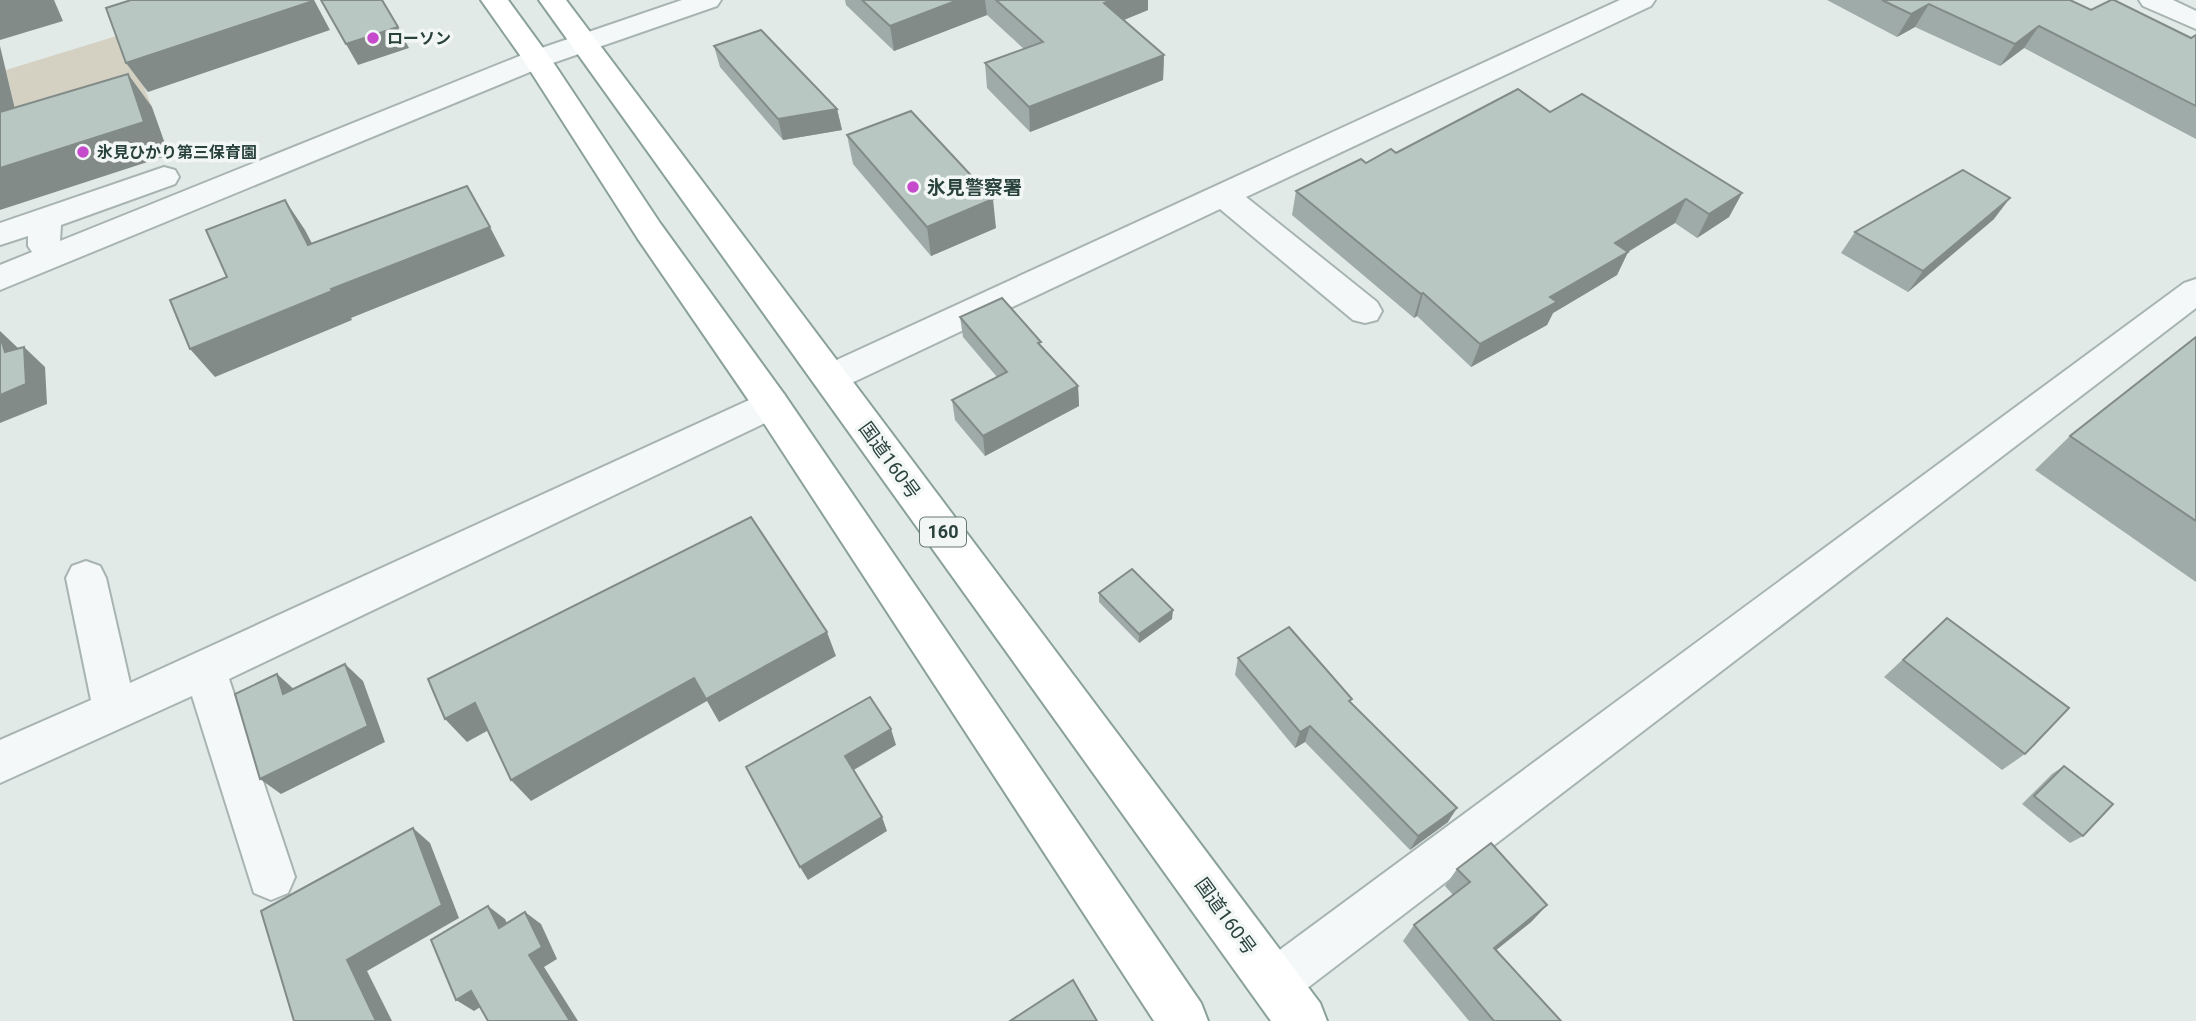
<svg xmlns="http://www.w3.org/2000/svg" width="2196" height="1021" font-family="Roboto,'Noto Sans JP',sans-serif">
<rect width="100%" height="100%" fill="#e2eae8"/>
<path fill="#d4d1c3" d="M123 34 152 107 24 147 6 70Z"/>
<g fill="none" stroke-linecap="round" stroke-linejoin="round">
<defs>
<g id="minor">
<path d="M682 0H721L717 6 547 65 0 290V265L32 252 28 246V236L0 245V223L164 167 175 170 179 177 175 184 61 225 60 241 527 53Z"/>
<path d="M1620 0H1655L1651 6 1246 197 1377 302 1382 311 1377 320 1365 323 1353 320 1220 209 843 387 830 391 817 387 812 378 817 369Z"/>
<path d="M2139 0H2173L2196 11V29L2143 6Z"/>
<path d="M2196 279V308L1293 999 1276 1007 1259 999 1251 982 1259 965 2184 283Z"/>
<path d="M771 390 784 394 789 404 784 414 229 679 295 877 288 893 271 900 254 893 192 696 0 783V740L91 700 66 578 72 566 86 561 100 566 106 578 130 683Z"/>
</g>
<g id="highway">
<path d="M481 0H508L551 59 660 223 784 394 1201 1003 1208 1021H1154L758 414 638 239 524 61Z"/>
<path d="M539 0H566L1320 1003 1327 1021H1271Z"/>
</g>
</defs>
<use href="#minor" stroke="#a7b4b1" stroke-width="4"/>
<use href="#highway" stroke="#8aa19a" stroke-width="4"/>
<use href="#minor" fill="#f5f8f8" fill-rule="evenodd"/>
<use href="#highway" fill="#fff" fill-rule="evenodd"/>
</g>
<g fill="#9faba8">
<path d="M845 0H1148V10L1124 20 1164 55 1163 80 1030 132 987 88 985 63 1024 49 987 15 894 51 846 5Z"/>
<path d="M1827 0H2070L2091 10 2191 38 2196 35V139L2024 48 2000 66 1915 27 1897 37Z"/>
<path d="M714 46 837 109 842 130 783 140 720 67Z"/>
<path d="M1550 112 1742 193 1729 217 1697 238 1675 223 1628 252 1617 275 1553 313 1547 325 1471 367 1417 316 1414 318 1292 215 1296 191 1366 163 1396 153Z"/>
<path d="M847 135 996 228 931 256 853 164Z"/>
<path d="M1994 219 1908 292 1841 253 1855 232Z"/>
<path d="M960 317 1041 346 1078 386 1079 406 985 456 955 420 952 400 997 377 963 337Z"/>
<path d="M2196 337V582L2035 470 2070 436Z"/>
<path d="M1099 593 1172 619 1139 643 1099 602Z"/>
<path d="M1947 618 2025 754 2002 770 1884 677Z"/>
<path d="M1238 658 1350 703 1448 822 1410 850 1305 742 1295 748 1235 675Z"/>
<path d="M2064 766 2083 836 2070 843 2022 804 2052 774Z"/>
<path d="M1457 869 1547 905 1531 922 1496 950 1561 1021H1469L1403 941 1414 925 1453 895 1445 886Z"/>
</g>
<g fill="#828b88">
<path d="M0 0H54L63 21 0 40Z"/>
<path d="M313 0H314L330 30 148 92 126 63Z"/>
<path d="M958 0H985L987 15 894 51 890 26Z"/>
<path d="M1111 0H1148V10L1104 28V3Z"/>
<path d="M1929 4 1915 27 1897 37 1911 14Z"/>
<path d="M2039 26 2024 48 2000 66 2015 44Z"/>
<path d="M398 27 409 48 358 65 346 44Z"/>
<path d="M0 46 24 147 0 119Z"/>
<path d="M1164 55 1163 80 1030 132 1029 107Z"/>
<path d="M128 74 152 107 169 155 0 210V168Z"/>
<path d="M837 109 842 130 783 140 778 119Z"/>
<path d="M1742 193 1729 217 1697 238 1709 214Z"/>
<path d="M2010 198 1994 219 1908 292 1923 271Z"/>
<path d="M993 199 996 228 931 256 927 227Z"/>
<path d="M1686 199 1675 223 1616 259 1628 252 1617 275 1553 313 1547 325 1471 367 1480 344 1550 297 1615 243Z"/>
<path d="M285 200 305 230 328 274 308 245Z"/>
<path d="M490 227 505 256 351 318 352 320 215 377 190 349 331 289Z"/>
<path d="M1423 293 1417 316 1414 318 1421 294Z"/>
<path d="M0 331 18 348 24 347 45 367 47 404 0 423V395L5 352 0 336Z"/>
<path d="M1078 386 1079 406 985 456 983 436Z"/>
<path d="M1173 610 1172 619 1139 643V634Z"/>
<path d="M827 632 836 656 719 722 707 701 531 801 511 780 694 678Z"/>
<path d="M345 664 363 681 385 742 281 794 260 779Z"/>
<path d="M277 674 296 691 283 694Z"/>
<path d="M475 703 496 726 467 742 445 719Z"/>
<path d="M1310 726 1305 742 1295 748 1300 732Z"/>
<path d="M891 729 896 745 852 771 845 756Z"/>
<path d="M1457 808 1448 822 1410 850 1418 836Z"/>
<path d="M882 817 887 831 808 880 800 867Z"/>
<path d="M413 828 430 843 459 918 367 971 392 1021H376L347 960Z"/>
<path d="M1547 905 1531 922 1480 963 1494 948Z"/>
<path d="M488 906 505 919 515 940 499 928Z"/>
<path d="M525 912 541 924 557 959 544 967 578 1021H570L529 955Z"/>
<path d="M471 991 488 1002 474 1011 456 1000Z"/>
</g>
<g fill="#b9c7c3" stroke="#828b88" stroke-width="2">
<path d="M131 0H313V1L126 63 106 8Z"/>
<path d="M321 0H382L398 27 346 44Z"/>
<path d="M862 0H958L890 26Z"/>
<path d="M996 0H1111L1104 3 1164 55 1029 107 985 63 1043 42Z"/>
<path d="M1882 0H2070L2091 10 2111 0H2114L2191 38 2196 35V106L2039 26 2015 44 1929 4 1911 14Z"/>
<path d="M761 30 837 109 778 119 714 46Z"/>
<path d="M128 74 144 122 0 168V112Z"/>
<path d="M1518 89 1550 112 1582 94 1742 193 1709 214 1686 199 1615 243 1628 252 1550 297 1557 302 1480 344 1423 293 1421 294 1296 191 1361 159 1366 163 1391 149 1396 153Z"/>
<path d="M911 111 993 199 927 227 847 135Z"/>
<path d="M1963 170 2010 198 1923 271 1855 232Z"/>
<path d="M467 186 490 227 331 289 332 291 190 349 170 300 227 277 206 230 285 200 308 245Z"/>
<path d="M1002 298 1041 342 1038 343 1078 386 983 436 952 400 1007 372 960 317Z"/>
<path d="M0 336 5 352 24 347 26 384 0 395Z"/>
<path d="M2196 337V521L2070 436Z"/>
<path d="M751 517 827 632 706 699 694 678 511 780 475 703 445 719 428 679Z"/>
<path d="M1132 569 1173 610 1139 634 1099 593Z"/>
<path d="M1947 618 2069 708 2025 754 1903 660Z"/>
<path d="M1289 627 1352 699 1349 701 1457 808 1418 836 1310 726 1300 732 1238 658Z"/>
<path d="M345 664 368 726 260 779 235 694 277 674 283 694Z"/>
<path d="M870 697 891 729 845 756 882 817 800 867 746 767Z"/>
<path d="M2064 766 2113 804 2083 836 2034 796Z"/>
<path d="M413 828 442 905 347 960 376 1021H294L261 911Z"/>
<path d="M1491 843 1547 905 1494 948 1561 1021H1494L1414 925 1470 882 1457 869Z"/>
<path d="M488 906 499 928 525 912 542 947 529 955 570 1021H488L471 991 456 1000 431 940Z"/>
<path d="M1073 980 1097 1021H1010Z"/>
</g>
<g fill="#c54bcc" stroke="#f2f7f6" stroke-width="2.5">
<circle cx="373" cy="38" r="7"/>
<circle cx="83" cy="152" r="7"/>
<circle cx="913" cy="187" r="7"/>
</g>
<g text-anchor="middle" stroke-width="7" stroke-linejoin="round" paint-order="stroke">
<g font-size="16" font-weight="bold" fill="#2a423c" stroke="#f2f7f6" text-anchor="start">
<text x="387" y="44">ローソン</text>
<text x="97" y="158">氷見ひかり第三保育園</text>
</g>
<rect fill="#f2f7f6" stroke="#667874" stroke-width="2" x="920" y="517.5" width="46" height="29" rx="5"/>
<g font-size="18" font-weight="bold" fill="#2a423c">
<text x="943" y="538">160</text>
</g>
<g font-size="19" font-weight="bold" fill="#2a423c" stroke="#f2f7f6" text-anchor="start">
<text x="927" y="194">氷見警察署</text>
</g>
<g font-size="19" fill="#2a423c" stroke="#f2f7f6">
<text transform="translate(890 460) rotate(54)" y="7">国道160号</text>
<text transform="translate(1226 916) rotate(54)" y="7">国道160号</text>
</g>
</g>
</svg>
